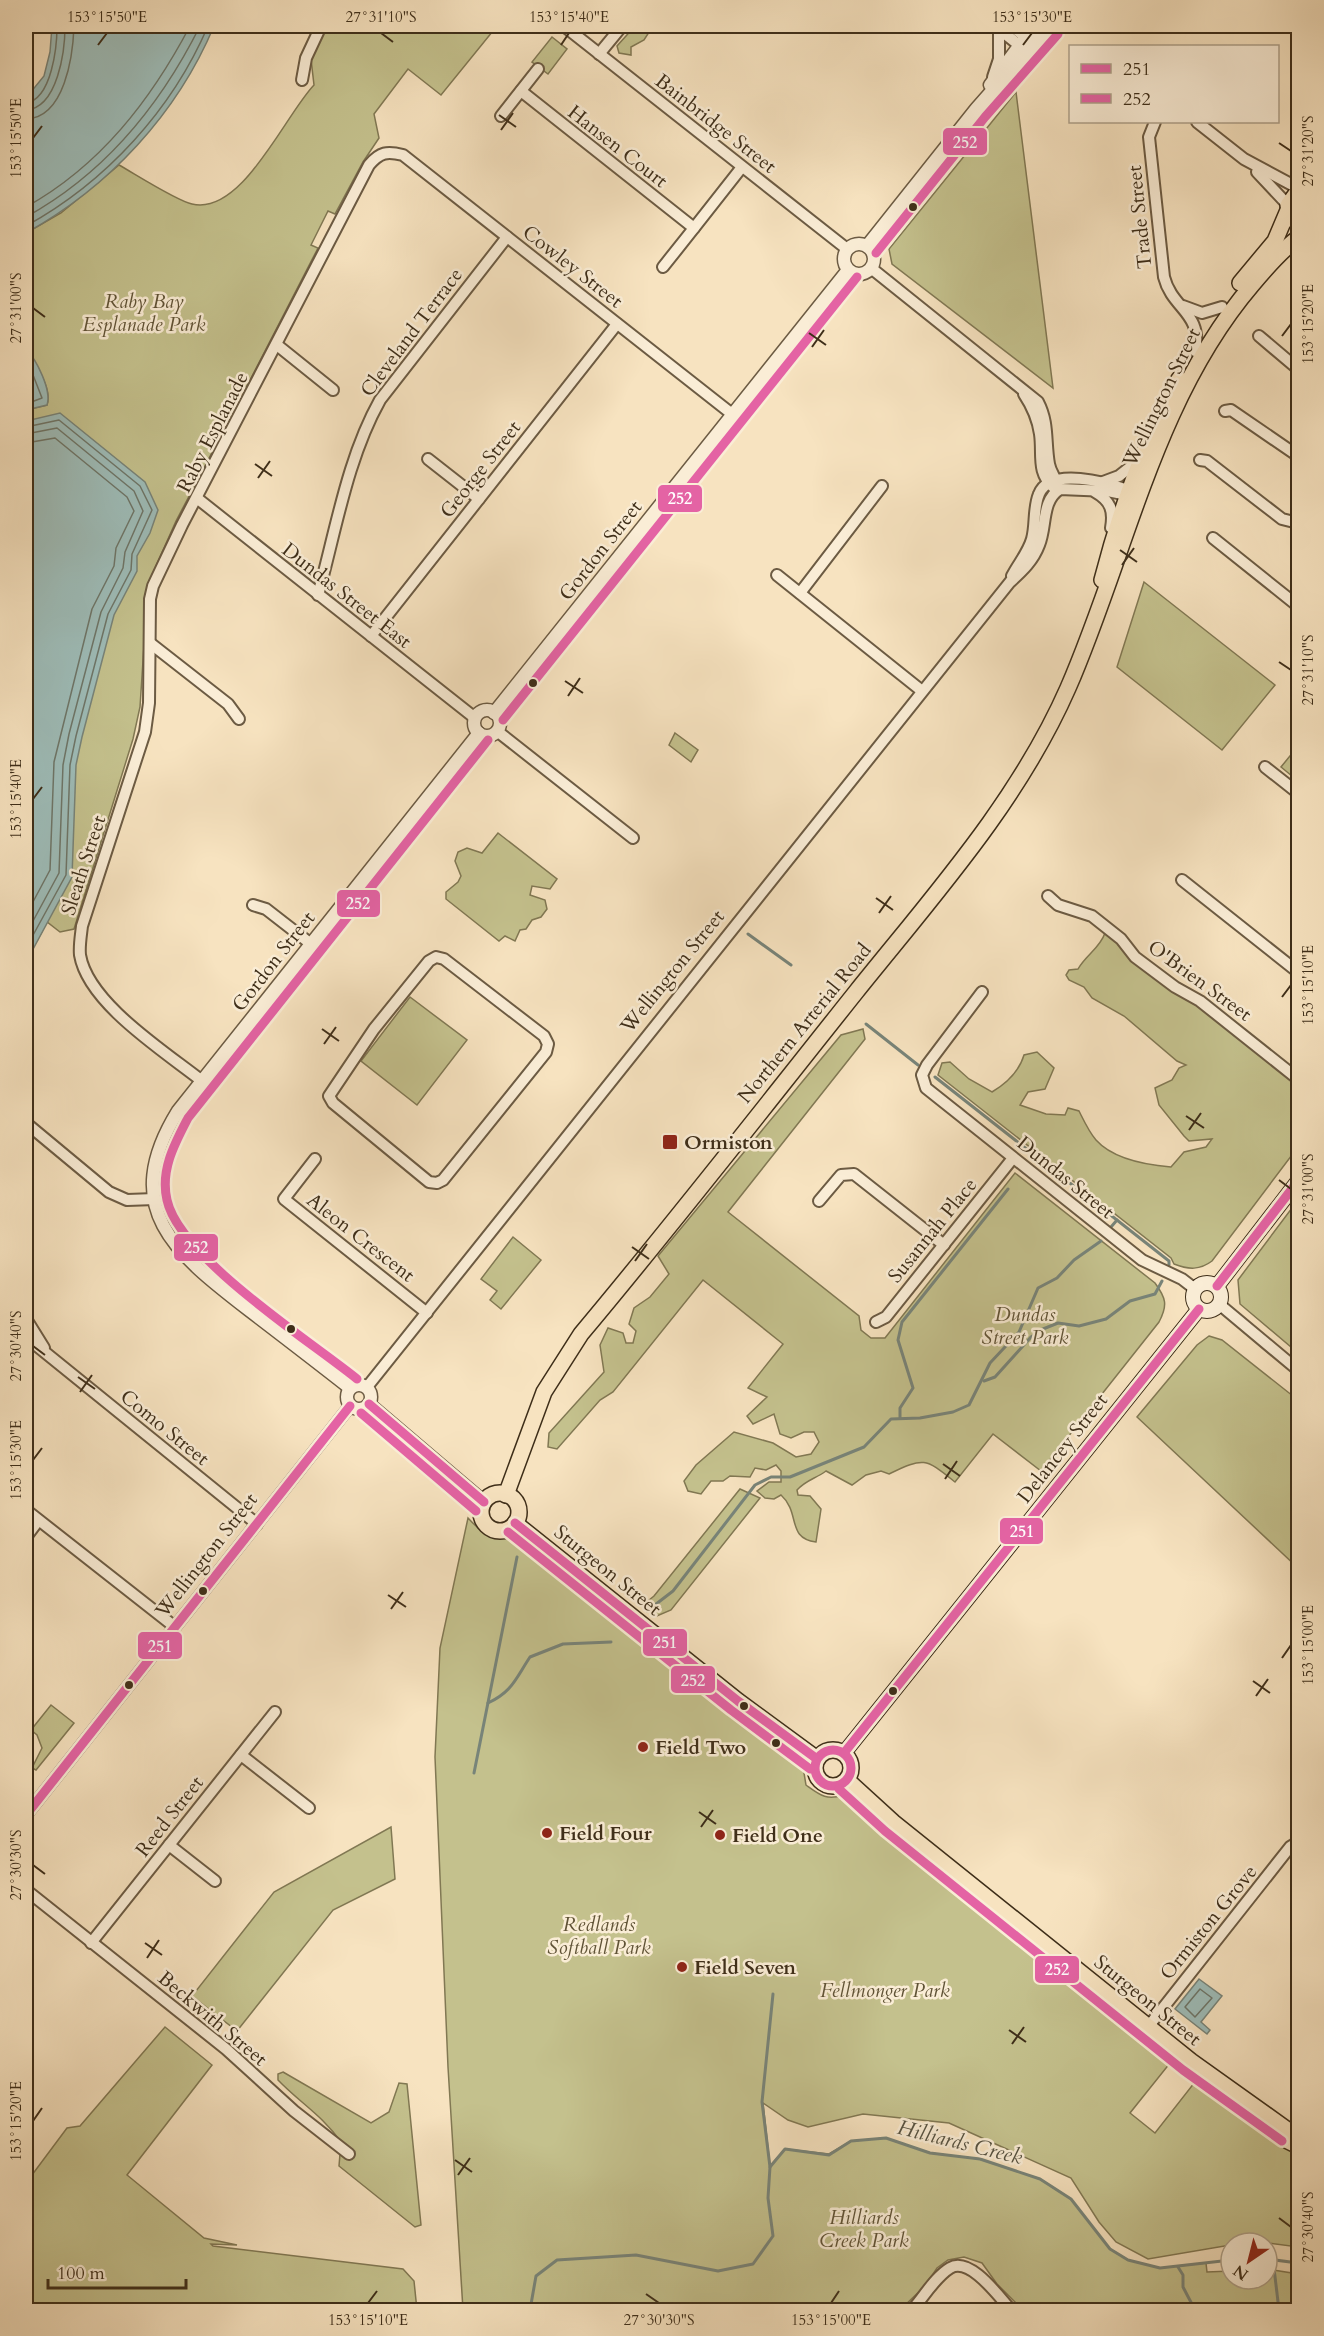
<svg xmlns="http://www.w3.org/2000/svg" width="1324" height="2336" font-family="Cardo,serif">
<rect width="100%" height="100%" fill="#f7e3c0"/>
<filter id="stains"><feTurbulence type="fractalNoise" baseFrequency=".00333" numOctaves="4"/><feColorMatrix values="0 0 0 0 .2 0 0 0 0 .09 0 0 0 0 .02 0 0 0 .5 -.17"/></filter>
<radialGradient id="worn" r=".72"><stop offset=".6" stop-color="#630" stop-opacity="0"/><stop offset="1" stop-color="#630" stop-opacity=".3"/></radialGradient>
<g fill="#c4c18d" stroke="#817853" stroke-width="1.5" fill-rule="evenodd">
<path d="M326 26H497L441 95 408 69 374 114 379 138 363 162 335 214 328 211 311 245 318 248 246 388 240 382 229 404 234 410 229 422 223 415 212 437 217 443 176 521 148 584 140 707 133 739 74 929 60 932 47 922 37 941 26 410 47 405C53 388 34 364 27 350 23 343 26 248 26 233L61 213 119 165C135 174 177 201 192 204 242 216 285 115 314 85L311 59Z"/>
<path d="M635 26H653L644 40 631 47V55L619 53 617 46Z"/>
<path d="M552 37 567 49 548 74 532 62Z"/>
<path d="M1016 92 1053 388 892 264 889 249Z"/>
<path d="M1144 582 1275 685 1222 750 1117 667Z"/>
<path d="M675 733 698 750 691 762 669 745Z"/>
<path d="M1298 746V781L1281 767Z"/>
<path d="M498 833 557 879 550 889 532 886 530 895 545 900 547 909 541 917 532 920 526 929 520 930 515 941 505 936 499 941 446 899V892L458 882 461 876 455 861 458 852 467 848 482 853Z"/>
<path d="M1105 933 1198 1003 1298 1085V1147L1212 1261C1200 1270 1189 1270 1174 1264L1171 1258 938 1075 942 1063 950 1062 969 1079 992 1092C1007 1083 1019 1072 1024 1055L1037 1052 1054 1068 1045 1089 1028 1092 1020 1105 1046 1114 1065 1115 1068 1108 1079 1111C1084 1121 1089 1132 1096 1140 1113 1159 1147 1165 1171 1167L1184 1152 1206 1147 1212 1139 1189 1141 1184 1136 1159 1105 1155 1088 1172 1080 1179 1068 1186 1065 1177 1061 1124 1016 1092 998 1084 987 1069 980 1066 975 1069 970 1078 969C1086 955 1100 948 1105 933Z"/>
<path d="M410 997 467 1040 417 1105 361 1061Z"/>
<path d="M863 1029 865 1039 728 1212 859 1316 861 1330 871 1338H885L1015 1173 1155 1283C1166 1298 1168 1305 1159 1322L1041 1471 993 1434 955 1482C925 1458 925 1457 889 1474L881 1471 866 1475 852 1485 826 1471C815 1479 806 1480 797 1490L798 1495 810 1496 821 1509 816 1542C786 1538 801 1513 781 1495L774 1499 765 1498 757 1491 769 1482H781V1471L776 1465 766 1470 755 1468 750 1477 730 1476 723 1481H711L701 1494 688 1491 684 1481 696 1465 734 1432 773 1443 796 1457 811 1454 819 1442 814 1432H804L791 1438 780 1434 774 1414 753 1424 747 1416 767 1397 748 1388 783 1344 703 1280 613 1392 600 1400 557 1449 548 1447 549 1433 604 1372 600 1345 608 1328 623 1333 626 1343H633L636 1331 629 1324 634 1308 650 1297 669 1274 658 1256 841 1035Z"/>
<path d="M1298 1200V1353L1240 1304 1238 1280Z"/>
<path d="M513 1237 541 1260 501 1309 490 1300 497 1291 481 1279Z"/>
<path d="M1209 1336 1222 1340 1298 1400V1568L1137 1417 1197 1345Z"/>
<path d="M740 1489 760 1498 671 1610 657 1616 643 1605 654 1596Z"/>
<path d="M468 1518C482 1533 490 1540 511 1535L802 1761 806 1785C820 1795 827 1801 843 1795L1186 2068 1298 2151V2247L1254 2241 1148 2259 1116 2242 1099 2222 1071 2178 949 2123 863 2114 808 2127 788 2120 763 2103 770 2166 785 2149 829 2154 851 2141 886 2138 930 2153 980 2159 1040 2179 1071 2199 1110 2249 1128 2260 1160 2268 1206 2263 1207 2272 1231 2271V2279H1267V2269L1298 2274V2310H1023L997 2284 982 2263 964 2257 948 2260 937 2268 925 2286 900 2310H463L448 2067 435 1757 440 1648ZM1170 2063 1195 2082 1155 2133 1130 2113Z"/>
<path d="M51 1705 74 1723 36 1770 32 1768 42 1748 37 1735 31 1730Z"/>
<path d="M391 1827 395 1879 333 1910 237 2031 192 1996 274 1892Z"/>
<path d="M165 2027 212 2065 127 2175 204 2238 237 2245 211 2244 213 2246 403 2269 414 2281 417 2310H26V2183L67 2128 80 2126Z"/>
<path d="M283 2072 371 2123 389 2112 399 2083 407 2084 421 2225 415 2227 339 2166 341 2142C323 2116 299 2102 278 2080V2074Z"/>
</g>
<g fill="#9ebdb9" stroke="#788479" stroke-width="1.5">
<path d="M52 26H214C177 114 109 187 26 233V98L44 76 50 52Z"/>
<path d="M26 349C36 359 52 390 47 405L26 410Z"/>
<path d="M60 413 145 482 158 510 150 533 137 556V571L114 615 82 737 76 765 72 877 32 951 26 956V421Z"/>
<path d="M1199 1979 1222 1996 1201 2022 1210 2030 1207 2034 1175 2009Z"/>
</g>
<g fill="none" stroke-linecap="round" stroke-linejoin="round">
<g stroke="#6e7669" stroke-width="1.5">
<path d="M26 103C52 99 57 46 57 26"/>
<path d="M26 110C58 108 65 50 65 26"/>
<path d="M26 119C65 118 73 55 74 26"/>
<path d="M26 207C100 166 151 100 190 26"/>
<path d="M26 217C104 174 160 106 200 26"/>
<path d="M26 226C106 182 172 110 208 26"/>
<path d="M26 357 42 398 26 404"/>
<path d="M26 427 59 420 140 486 152 510 132 554 131 570 108 614 76 736 70 765 66 875 26 948"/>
<path d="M26 434 57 428 134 491 143 511 125 552 123 568 101 612 69 734 63 765 59 873 26 934"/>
<path d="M26 443 55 438 127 497 134 511 116 548 114 566 92 609 54 762 50 870 26 915"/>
<path d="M1200 1989 1212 1998 1195 2017 1185 2007Z"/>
</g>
<g stroke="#788479" stroke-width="3">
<path d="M748 934 791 965"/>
<path d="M866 1024 918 1065"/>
<path d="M935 1077 1169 1261V1265"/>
<path d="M1111 1227 1117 1220"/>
<path d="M984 1381 995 1377 1031 1337 1043 1329 1058 1323 1079 1326 1106 1319 1130 1301 1155 1294 1162 1281"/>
<path d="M900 1418V1408L913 1388 898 1340 902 1322 1008 1189"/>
<path d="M647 1611 673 1591 755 1485 771 1477H790L864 1447 891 1419 920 1418 953 1412 969 1405 990 1363 1019 1332 1038 1288 1057 1278 1074 1260 1101 1241"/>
<path d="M488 1703C513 1691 516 1678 530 1657L563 1644 611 1642"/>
<path d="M474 1773 517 1557"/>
<path d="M770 2167 762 2102 773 1994"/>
<path d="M1267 2259 1298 2263"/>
<path d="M1273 2260 1279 2310"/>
<path d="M1178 2267 1183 2275V2287L1195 2310"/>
<path d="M530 2310 536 2276 557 2260 636 2255 718 2271 753 2264 773 2236 768 2198 770 2167 785 2149 829 2155 851 2141 886 2138 930 2153 980 2159 1040 2179 1071 2199 1110 2249 1128 2260 1160 2268 1231 2260"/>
</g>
<defs>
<g id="minor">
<path d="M564 26 847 249"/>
<path d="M1000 26 1004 33 1019 45"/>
<path d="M1012 26 1025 37"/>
<path d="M599 54 622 26"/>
<path d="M993 77 999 59V26"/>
<path d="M302 80 306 58 321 26"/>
<path d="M521 91 694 228 742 167"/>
<path d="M501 116 538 69"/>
<path d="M1155 122 1149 137 1164 277C1172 309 1203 313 1195 351"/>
<path d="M1197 122 1244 159 1298 188"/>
<path d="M1257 172 1288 205"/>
<path d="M663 267 694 228"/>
<path d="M871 268 1038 402C1049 423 1045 442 1049 464 1051 475 1058 478 1057 490"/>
<path d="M1183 306 1202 313 1222 307"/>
<path d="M1259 336 1298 369"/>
<path d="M277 345 333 390"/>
<path d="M1024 394C1032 406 1038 420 1040 434 1043 454 1036 473 1054 488"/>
<path d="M1225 411 1231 410 1298 456"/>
<path d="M428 459 479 499"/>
<path d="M1200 460 1207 461 1282 519 1298 523"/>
<path d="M1103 482 1119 476 1138 461"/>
<path d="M1095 492C1111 501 1114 511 1111 528"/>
<path d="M198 499 475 718"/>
<path d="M1213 538 1298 606"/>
<path d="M777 575 922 691"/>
<path d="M1012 576C1018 564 1028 553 1032 539 1036 525 1033 508 1039 494 1050 466 1108 483 1128 490"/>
<path d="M800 593 882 486"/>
<path d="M318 595C336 530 347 459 380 400L507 237"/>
<path d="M371 636 617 324"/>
<path d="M150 643 228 704 239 719"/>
<path d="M497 731 633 838"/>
<path d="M1265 767 1298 793"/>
<path d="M1182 880 1298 972"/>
<path d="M1048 896 1058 905 1092 916 1121 939 1135 957 1175 987 1200 1001 1298 1079"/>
<path d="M253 905 266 909 311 944"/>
<path d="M436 957 444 959 544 1036 548 1044 546 1052 443 1180 437 1183 429 1182 333 1103 329 1096 374 1029 429 961Z"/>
<path d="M982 992 927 1065 922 1075 926 1088 1142 1260 1182 1279 1195 1289"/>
<path d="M202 1081C164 1051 88 1003 80 955 79 946 81 935 82 926L145 732 149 703 150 599 153 586 182 525 369 165C380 152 387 151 403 155L732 414"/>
<path d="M26 1123 109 1192 127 1200 155 1199"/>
<path d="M315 1159 284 1199 427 1313"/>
<path d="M819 1201 841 1175 854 1174 944 1245"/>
<path d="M1219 1304 1298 1370"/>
<path d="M26 1319 44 1348"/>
<path d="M876 1322 886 1317 1013 1158"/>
<path d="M26 1337 257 1524"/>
<path d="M367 1387 1010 582C1022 571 1033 561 1039 545 1047 526 1041 501 1060 489L1108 491 1127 495"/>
<path d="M26 1510 175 1627"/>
<path d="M26 1537 38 1521"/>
<path d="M241 1755 309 1808"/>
<path d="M26 1815 350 1406"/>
<path d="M169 1845 215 1881"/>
<path d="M26 1890 226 2049 294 2111 349 2154"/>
<path d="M91 1943 275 1712"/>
<path d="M1148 2027 1290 1847 1298 1842"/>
<path d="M912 2310C923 2298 935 2277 950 2268 970 2256 999 2297 1011 2310"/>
</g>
<g id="tertiary">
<path d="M990 85 1034 26"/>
<circle cx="859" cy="259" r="15"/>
<path d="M867 246 976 109 1049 26"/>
<circle cx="487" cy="723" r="13"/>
<path d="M494 713 848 270"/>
<circle cx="359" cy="1397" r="12"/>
<path d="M350 1388C317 1362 283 1336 249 1310 175 1253 118 1208 178 1111L479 733"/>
<path d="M369 1404 484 1502"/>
</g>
<g id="secondary">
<circle cx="1207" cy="1297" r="14"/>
<path d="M1217 1286 1298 1181"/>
<path d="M844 1753 1199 1309"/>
</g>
<g id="primary">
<path d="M1298 191 1288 205 1290 215 1298 225"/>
<path d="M1240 283 1275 241 1289 208"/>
<path d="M1102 580C1120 510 1144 443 1179 379"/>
<circle cx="500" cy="1512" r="19"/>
<path d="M506 1495 544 1392 581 1334C675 1222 765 1106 856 992 933 896 1018 802 1068 688 1127 553 1154 400 1252 285 1266 268 1281 251 1298 238"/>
<path d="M515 1523 738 1701 817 1759"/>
<circle cx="833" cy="1768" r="18"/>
<path d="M847 1780 893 1822 1191 2061 1289 2131"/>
<path d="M1289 2131 1288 2141 1298 2146"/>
</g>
</defs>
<use href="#minor" stroke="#6c5b43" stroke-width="14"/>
<use href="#tertiary" stroke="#6c5b43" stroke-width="15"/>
<use href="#secondary" stroke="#3e2e19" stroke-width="16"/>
<use href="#primary" stroke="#3e2e19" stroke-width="18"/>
<use href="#minor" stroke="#faedd6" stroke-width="10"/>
<use href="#tertiary" stroke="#faedd6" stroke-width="12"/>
<use href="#secondary" stroke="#faedd6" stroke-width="14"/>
<use href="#primary" stroke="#f7e3c0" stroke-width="15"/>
<defs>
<g id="bus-1">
<path d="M1217 1286 1298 1181"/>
<path d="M369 1404 484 1502"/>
<path d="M515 1523 738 1701 817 1759"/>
<circle cx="833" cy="1768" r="18"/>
<path d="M844 1753 1199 1309"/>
<path d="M26 1815 350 1406"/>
</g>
<g id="bus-2">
<path d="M876 253 985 117 1058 34"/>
<path d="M503 720 857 277"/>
<path d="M357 1379C310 1341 179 1257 167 1200 160 1170 175 1143 188 1118L488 740"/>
<path d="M361 1413 476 1511"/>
<path d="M508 1532 731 1710 810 1769"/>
<path d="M839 1789 885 1831 1183 2070 1282 2141"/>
</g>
</defs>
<use href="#bus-1" stroke="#faedd6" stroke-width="14"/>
<use href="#bus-2" stroke="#faedd6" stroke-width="14"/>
<use href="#bus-1" stroke="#e463a4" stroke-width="9"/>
<use href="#bus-2" stroke="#e463a4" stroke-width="9"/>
</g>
<path fill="none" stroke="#3e2e19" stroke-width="2" d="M381 33 393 42M98 45 107 33M561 45 569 33M1023 45 1032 33M499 115 516 127M501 130 513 113M33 138 42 126M1279 143 1291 151M33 308 45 317M809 333 826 345M1282 336 1291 324M812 347 824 330M255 464 272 476M258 478 270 461M1120 550 1137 562M1122 565 1134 548M1279 662 1291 670M565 681 583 693M568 696 580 678M33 799 42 787M876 898 893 910M879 913 891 896M1282 997 1291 985M322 1029 339 1041M324 1044 336 1027M1186 1116 1204 1128M1189 1130 1201 1113M1279 1180 1291 1189M632 1247 649 1259M635 1261 647 1244M33 1346 45 1355M78 1377 95 1389M80 1392 92 1375M33 1460 42 1448M943 1464 960 1476M945 1479 957 1461M388 1595 406 1607M391 1609 403 1592M1282 1658 1291 1645M1253 1681 1270 1693M1256 1696 1268 1679M699 1812 716 1824M701 1827 713 1810M33 1865 45 1874M145 1943 162 1955M147 1958 159 1940M1009 2030 1026 2042M1012 2044 1024 2027M33 2121 42 2108M455 2160 472 2172M458 2175 470 2158M1279 2218 1291 2227M646 2294 659 2303M368 2303 377 2291M831 2303 839 2291"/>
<g fill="#3e2e19" stroke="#faedd6" stroke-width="2">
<circle cx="913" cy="207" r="5"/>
<circle cx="533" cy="683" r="5"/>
<circle cx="291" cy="1329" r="5"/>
<circle cx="203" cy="1591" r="5"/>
<circle cx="129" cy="1685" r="5"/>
<circle cx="893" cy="1691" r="5"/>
<circle cx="744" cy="1706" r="5"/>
<circle cx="776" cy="1743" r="5"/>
</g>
<g fill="#8f2418" stroke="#faedd6" stroke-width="2">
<rect x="662" y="1134" width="16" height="16" rx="3"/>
<circle cx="643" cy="1747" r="6"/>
<circle cx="547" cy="1833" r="6"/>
<circle cx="720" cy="1835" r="6"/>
<circle cx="682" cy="1967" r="6"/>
</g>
<g text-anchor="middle" stroke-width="5" stroke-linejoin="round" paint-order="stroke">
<g font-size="20" fill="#3e2e19" stroke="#faedd6">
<text transform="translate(716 123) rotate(38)" y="7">Bainbridge Street</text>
<text transform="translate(618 146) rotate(38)" y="7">Hansen Court</text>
<text transform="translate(1139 217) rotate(-96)" y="7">Trade Street</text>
<text transform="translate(573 266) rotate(38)" y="7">Cowley Street</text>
<text transform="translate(411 332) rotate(-53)" y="7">Cleveland Terrace</text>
<text transform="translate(1161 397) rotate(-64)" y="7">Wellington Street</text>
<text transform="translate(212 432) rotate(-63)" y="7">Raby Esplanade</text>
<text transform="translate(480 469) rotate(-52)" y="7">George Street</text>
<text transform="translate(600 550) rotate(-52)" y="7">Gordon Street</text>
<text transform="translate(347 595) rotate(38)" y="7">Dundas Street East</text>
<text transform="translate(83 865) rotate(-72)" y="7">Sleath Street</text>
<text transform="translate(273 961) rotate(-52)" y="7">Gordon Street</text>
<text transform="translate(672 971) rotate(-51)" y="7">Wellington Street</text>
<text transform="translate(1200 980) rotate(36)" y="7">O'Brien Street</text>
<text transform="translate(804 1023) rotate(-51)" y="7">Northern Arterial Road</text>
<text transform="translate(1066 1177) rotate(39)" y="7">Dundas Street</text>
<text transform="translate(932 1230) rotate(-51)" y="7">Susannah Place</text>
<text transform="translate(361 1237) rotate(38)" y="7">Aleon Crescent</text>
<text transform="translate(165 1427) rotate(39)" y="7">Como Street</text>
<text transform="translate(1062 1448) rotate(-52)" y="7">Delancey Street</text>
<text transform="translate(206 1555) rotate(-52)" y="7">Wellington Street</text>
<text transform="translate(608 1570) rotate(39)" y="7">Sturgeon Street</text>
<text transform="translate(169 1816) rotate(-52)" y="7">Reed Street</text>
<text transform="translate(1208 1922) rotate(-51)" y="7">Ormiston Grove</text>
<text transform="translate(1148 2000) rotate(39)" y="7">Sturgeon Street</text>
<text transform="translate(213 2018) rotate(40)" y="7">Beckwith Street</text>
</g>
<g font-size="20" font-style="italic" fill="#605336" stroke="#faedd6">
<text x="144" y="308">Raby Bay<tspan x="144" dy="23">Esplanade Park</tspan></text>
<text x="1025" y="1321">Dundas<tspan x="1025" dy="23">Street Park</tspan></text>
<text x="599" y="1931">Redlands<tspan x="599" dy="23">Softball Park</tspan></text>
<text x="885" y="1997">Fellmonger Park</text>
<text x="864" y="2224">Hilliards<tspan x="864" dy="23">Creek Park</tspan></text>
</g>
<g font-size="20" font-weight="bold" fill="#3e2e19" stroke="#faedd6" text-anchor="start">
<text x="684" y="1149">Ormiston</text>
<text x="655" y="1754">Field Two</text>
<text x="559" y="1840">Field Four</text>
<text x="732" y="1842">Field One</text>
<text x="694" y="1974">Field Seven</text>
</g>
<g font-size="21" font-style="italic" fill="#565241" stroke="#faedd6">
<text transform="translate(960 2142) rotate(14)" y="7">Hilliards Creek</text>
</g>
</g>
<g stroke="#faedd6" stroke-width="2">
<rect x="942" y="127" width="46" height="29" rx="6" fill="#e463a4"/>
<rect x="657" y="484" width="46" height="29" rx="6" fill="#e463a4"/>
<rect x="336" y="889" width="45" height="29" rx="6" fill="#e463a4"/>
<rect x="173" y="1233" width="46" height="29" rx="6" fill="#e463a4"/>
<rect x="999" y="1517" width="45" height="28" rx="6" fill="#e463a4"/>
<rect x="642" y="1628" width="46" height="29" rx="6" fill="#e463a4"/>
<rect x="137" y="1631" width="46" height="29" rx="6" fill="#e463a4"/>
<rect x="670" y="1665" width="46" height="29" rx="6" fill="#e463a4"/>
<rect x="1034" y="1955" width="46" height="29" rx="6" fill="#e463a4"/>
</g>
<g font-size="16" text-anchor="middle" font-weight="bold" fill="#fff">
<text x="965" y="148">252</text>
<text x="680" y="504">252</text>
<text x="358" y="909">252</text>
<text x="196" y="1253">252</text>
<text x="1022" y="1537">251</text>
<text x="665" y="1648">251</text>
<text x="160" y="1652">251</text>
<text x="693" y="1686">252</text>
<text x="1057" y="1975">252</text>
</g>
<rect width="1324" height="2336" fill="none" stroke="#f7e3c0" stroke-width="66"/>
<rect x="1069" y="45" width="210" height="78" fill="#faedd6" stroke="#afa18a" stroke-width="1.5"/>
<rect x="1081" y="64" width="30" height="9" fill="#e463a4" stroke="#afa18a" stroke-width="1.5"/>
<text x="1123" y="75" font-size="18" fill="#3e2e19">251</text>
<rect x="1081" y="94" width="30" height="9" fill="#e463a4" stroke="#afa18a" stroke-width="1.5"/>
<text x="1123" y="105" font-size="18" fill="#3e2e19">252</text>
<g transform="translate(1249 2261) rotate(215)"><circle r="28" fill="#faedd6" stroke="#afa18a" stroke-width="1.5"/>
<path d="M0-4.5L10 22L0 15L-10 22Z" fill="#8f2418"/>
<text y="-9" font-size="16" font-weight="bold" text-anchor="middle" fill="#3e2e19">N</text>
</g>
<path d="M48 2279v9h138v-9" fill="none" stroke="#3e2e19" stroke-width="3"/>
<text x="57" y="2279" font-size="18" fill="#3e2e19" stroke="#faedd6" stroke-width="4.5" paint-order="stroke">100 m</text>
<rect x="33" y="33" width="1258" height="2270" fill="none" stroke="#3e2e19" stroke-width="2"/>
<g font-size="15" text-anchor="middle" fill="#3e2e19">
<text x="107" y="22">153°15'50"E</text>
<text x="381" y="22">27°31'10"S</text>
<text x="569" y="22">153°15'40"E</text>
<text x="1032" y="22">153°15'30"E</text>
<text transform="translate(16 138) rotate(-90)" y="5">153°15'50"E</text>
<text transform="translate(1308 151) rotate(-90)" y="5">27°31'20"S</text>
<text transform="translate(16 308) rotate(-90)" y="5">27°31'00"S</text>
<text transform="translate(1308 324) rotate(-90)" y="5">153°15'20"E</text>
<text transform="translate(1308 670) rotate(-90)" y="5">27°31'10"S</text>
<text transform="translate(16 799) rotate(-90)" y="5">153°15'40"E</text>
<text transform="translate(1308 985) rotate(-90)" y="5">153°15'10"E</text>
<text transform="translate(1308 1189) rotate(-90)" y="5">27°31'00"S</text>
<text transform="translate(16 1346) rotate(-90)" y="5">27°30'40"S</text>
<text transform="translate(16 1460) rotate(-90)" y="5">153°15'30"E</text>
<text transform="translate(1308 1645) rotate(-90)" y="5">153°15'00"E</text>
<text transform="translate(16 1865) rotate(-90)" y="5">27°30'30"S</text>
<text transform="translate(16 2121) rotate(-90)" y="5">153°15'20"E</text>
<text transform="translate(1308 2227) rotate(-90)" y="5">27°30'40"S</text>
<text x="368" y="2325">153°15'10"E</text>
<text x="659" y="2325">27°30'30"S</text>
<text x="831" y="2325">153°15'00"E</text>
</g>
<rect width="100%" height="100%" filter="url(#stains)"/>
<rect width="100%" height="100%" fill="url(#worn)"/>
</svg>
